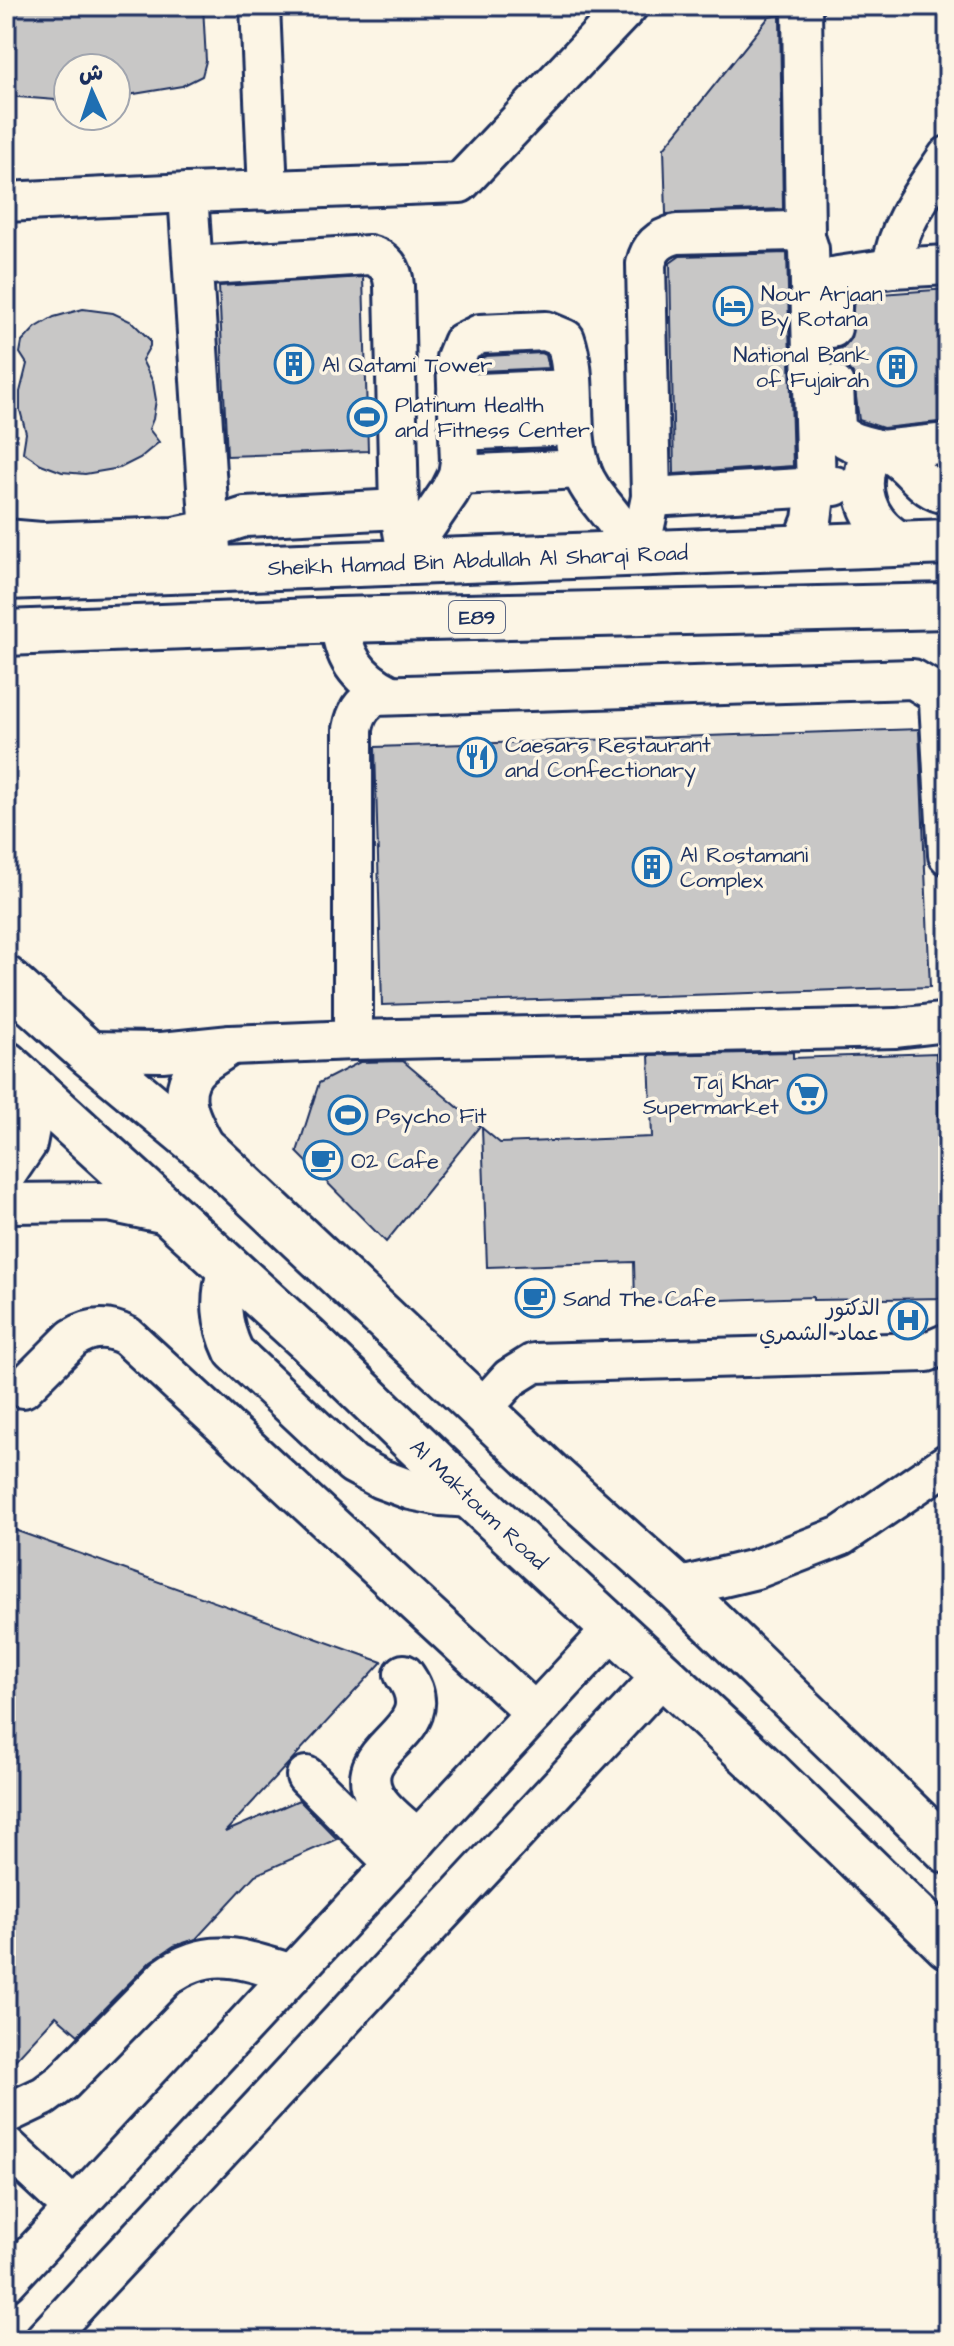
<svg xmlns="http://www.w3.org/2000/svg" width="954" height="2346" font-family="'Architects Daughter','Playpen Sans Arabic',sans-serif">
<rect width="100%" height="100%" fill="#fcf5e5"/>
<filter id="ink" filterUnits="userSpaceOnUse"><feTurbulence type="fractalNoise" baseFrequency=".0125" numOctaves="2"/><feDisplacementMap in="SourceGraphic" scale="16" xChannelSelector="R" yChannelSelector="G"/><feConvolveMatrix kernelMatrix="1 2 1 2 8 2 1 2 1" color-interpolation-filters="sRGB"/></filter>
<g filter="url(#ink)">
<g fill="#c8c7c6" stroke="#1b2f5e" stroke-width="2">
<path d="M6 6H203L206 61 202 76 182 86 116 97V68H68V101L6 96Z"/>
<path d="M780 15 783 209 666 214 664 148 769 17Z"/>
<path d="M787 253 793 466 674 474 670 263 680 256Z"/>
<path d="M363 277 368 451 227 456 219 286Z"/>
<path d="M948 289V421L883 428 859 420 853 374 845 366 834 363V350L844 347 851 338 854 296Z"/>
<path d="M83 309 113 313 132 322 150 340V346L142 360 153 382 156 400 153 419 149 429 159 442 140 458 120 468 85 474 62 472 41 464 23 452 26 433 20 410V392L27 364 20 353 22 342 35 328 54 317Z"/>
<path d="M542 353 546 355 549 368 479 371V359L486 356Z"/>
<path d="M919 729 930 987 382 1005 375 747Z"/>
<path d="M793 1052V1058L936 1053 941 1176H946L948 1298 813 1300V1297L635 1303 634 1262 487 1267 482 1128 500 1143 652 1137 649 1055Z"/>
<path d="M403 1061 480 1126 386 1242 297 1152 319 1083 360 1062Z"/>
<path d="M6 1527 382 1662 225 1832 299 1800 337 1839 255 1875 196 1939 174 1946 151 1961 78 2035 56 2016 6 2070Z"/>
</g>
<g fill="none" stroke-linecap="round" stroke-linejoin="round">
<defs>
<g id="minor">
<path d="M260 6 268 191"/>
<path d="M802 6 805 237"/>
<path d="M188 193 211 550"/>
<path d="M6 202 188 193 460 183 628 6"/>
<path d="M193 266 369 255C385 259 393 269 394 286L399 509 404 537 415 563"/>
<path d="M892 268C896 227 925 190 948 156"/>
<path d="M832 328V283L838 276 892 268 948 265"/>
<path d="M834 385 836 429C849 448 874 444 892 455 913 466 923 492 948 494"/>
<path d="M457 394 571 389"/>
<path d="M459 431 572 426"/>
<path d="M873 448C854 486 865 523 903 543"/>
<path d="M881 450 948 443"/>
<path d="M458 475 581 469"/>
<path d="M651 497 835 486"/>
<path d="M6 539 41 542 174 537 198 532 245 517 399 509"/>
<path d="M632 555 645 526 651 497 646 264C650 246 660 238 677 234L795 231 805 237 809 249 816 488 812 520 801 548"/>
<path d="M415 563 420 535 450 491 458 475 460 462 456 358 462 343 480 334 546 331 565 339C579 380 567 427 581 469 588 491 606 507 619 526 624 535 627 546 632 555"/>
<path d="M340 620C342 656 357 678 389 694"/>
<path d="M353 1040V729C356 713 361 705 375 696L913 679 933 691 939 702 948 855"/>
<path d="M86 1051 162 1052 231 1045 353 1040 896 1028 948 1022"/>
<path d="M209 1153C196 1129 174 1097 195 1071 204 1061 220 1053 231 1045"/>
<path d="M6 1175 27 1144 37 1092"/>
<path d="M6 1203 109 1202 171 1215"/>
<path d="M228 1267C219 1299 220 1322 234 1352L353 1464 381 1479 411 1490 441 1496 472 1498"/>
<path d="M23 1388 73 1338C92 1326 108 1326 127 1336L535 1713"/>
<path d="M481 1410 510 1378 534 1363 927 1352 948 1343"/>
<path d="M677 1588 756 1569 841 1536 948 1463"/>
<path d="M404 1674C447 1733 350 1744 374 1794 382 1811 404 1826 418 1839"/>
<path d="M306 1776 395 1864"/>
<path d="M6 2114 44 2096 63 2082 166 1977C211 1944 244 1960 293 1974"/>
<path d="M6 2146 74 2209"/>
<path d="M6 2282 614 1628"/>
<path d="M44 2340 663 1675"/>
</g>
<g id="major">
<path d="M6 979 86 1051 209 1153 553 1477 677 1588 948 1851"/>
<path id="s1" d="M6 1064 308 1340 472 1498 768 1772 948 1946"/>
</g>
<g id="highway">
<path id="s2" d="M6 577 948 542"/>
<path d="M6 633 340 620 948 606"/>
</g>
</defs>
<use href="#minor" stroke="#1b2f5e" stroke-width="44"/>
<use href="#major" stroke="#1b2f5e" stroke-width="50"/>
<use href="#highway" stroke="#1b2f5e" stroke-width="50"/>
<use href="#minor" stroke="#fcf5e5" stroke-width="38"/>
<use href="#major" stroke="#fcf5e5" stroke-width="44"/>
<use href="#highway" stroke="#fcf5e5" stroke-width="44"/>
</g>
</g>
<defs>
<symbol id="hotel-ring" viewBox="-11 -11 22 22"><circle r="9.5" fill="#fcf5e5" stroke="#1f6fb2" stroke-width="1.5"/><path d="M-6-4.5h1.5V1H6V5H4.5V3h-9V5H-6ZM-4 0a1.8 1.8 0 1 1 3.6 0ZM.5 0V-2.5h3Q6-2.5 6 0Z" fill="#1f6fb2"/></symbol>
<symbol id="building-ring" viewBox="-11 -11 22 22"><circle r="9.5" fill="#fcf5e5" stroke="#1f6fb2" stroke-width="1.5"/><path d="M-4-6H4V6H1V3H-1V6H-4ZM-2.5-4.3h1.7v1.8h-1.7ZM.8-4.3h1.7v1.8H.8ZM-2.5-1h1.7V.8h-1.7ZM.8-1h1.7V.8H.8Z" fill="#1f6fb2"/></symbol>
<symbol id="stadium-ring" viewBox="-11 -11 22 22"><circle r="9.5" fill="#fcf5e5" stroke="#1f6fb2" stroke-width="1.5"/><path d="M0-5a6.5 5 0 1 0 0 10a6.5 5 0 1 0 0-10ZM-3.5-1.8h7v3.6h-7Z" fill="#1f6fb2"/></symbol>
<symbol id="restaurant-ring" viewBox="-11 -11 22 22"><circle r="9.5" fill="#fcf5e5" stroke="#1f6fb2" stroke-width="1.5"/><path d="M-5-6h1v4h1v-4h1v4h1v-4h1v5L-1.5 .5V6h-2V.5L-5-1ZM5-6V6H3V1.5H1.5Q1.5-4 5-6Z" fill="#1f6fb2"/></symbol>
<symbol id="supermarket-ring" viewBox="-11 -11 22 22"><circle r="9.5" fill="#fcf5e5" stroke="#1f6fb2" stroke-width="1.5"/><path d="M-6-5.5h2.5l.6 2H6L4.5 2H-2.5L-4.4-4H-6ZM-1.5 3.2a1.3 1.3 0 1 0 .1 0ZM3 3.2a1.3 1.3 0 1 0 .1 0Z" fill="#1f6fb2"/></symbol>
<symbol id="cafe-ring" viewBox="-11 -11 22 22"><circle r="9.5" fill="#fcf5e5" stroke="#1f6fb2" stroke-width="1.5"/><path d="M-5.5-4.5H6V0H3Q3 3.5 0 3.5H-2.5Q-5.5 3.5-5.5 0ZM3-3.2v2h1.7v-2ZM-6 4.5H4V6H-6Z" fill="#1f6fb2"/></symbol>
<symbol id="hospital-ring" viewBox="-11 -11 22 22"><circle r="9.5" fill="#fcf5e5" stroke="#1f6fb2" stroke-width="1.5"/><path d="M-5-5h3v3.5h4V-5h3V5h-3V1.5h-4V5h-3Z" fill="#1f6fb2"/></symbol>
</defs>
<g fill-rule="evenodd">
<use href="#hotel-ring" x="711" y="284" width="44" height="44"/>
<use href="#building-ring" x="272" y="342" width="44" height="44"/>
<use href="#building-ring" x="875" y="345" width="44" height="44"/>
<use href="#stadium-ring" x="345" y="395" width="44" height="44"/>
<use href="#restaurant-ring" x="455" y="735" width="44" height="44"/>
<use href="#building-ring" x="630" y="845" width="44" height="44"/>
<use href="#supermarket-ring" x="785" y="1072" width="44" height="44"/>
<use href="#stadium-ring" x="326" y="1093" width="44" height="44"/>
<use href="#cafe-ring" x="301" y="1138" width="44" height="44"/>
<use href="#cafe-ring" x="513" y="1276" width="44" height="44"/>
<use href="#hospital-ring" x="886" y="1298" width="44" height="44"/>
</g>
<g text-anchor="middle" stroke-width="7" stroke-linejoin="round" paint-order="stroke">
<rect fill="#fcf5e5" stroke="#5e6a86" stroke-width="2" x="449" y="601" width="56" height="32" rx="6"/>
<g font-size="20" font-weight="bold" fill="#1b2f5e">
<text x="477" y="624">E89</text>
</g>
<g font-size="22" fill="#1b2f5e" stroke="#fcf5e5" text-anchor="start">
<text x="761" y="301">Nour Arjaan<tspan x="761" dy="25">By Rotana</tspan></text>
<text x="869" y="362" text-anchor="end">National Bank<tspan x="869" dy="25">of Fujairah</tspan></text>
<text x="322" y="372">Al Qatami Tower</text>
<text x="395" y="412">Platinum Health<tspan x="395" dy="25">and Fitness Center</tspan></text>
<text x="505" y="752">Caesars Restaurant<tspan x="505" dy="25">and Confectionary</tspan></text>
<text x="680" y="862">Al Rostamani<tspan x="680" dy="25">Complex</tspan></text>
<text x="779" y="1089" text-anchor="end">Taj Khar<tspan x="779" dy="25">Supermarket</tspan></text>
<text x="376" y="1123">Psycho Fit</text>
<text x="351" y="1168">O2 Cafe</text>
<text x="563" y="1306">Sand The Cafe</text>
<text x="880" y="1315" text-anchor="end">الدكتور<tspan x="880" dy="25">عماد الشمري</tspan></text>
</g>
<g font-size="22" fill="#1b2f5e" stroke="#fcf5e5">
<text dy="8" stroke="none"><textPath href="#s2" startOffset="472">Sheikh Hamad Bin Abdullah Al Sharqi Road</textPath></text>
<text dy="8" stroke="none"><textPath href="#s1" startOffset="646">Al Maktoum Road</textPath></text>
</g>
</g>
<rect width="954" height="2346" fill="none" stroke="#fcf5e5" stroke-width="32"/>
<rect x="16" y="16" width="922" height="2314" fill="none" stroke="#1b2f5e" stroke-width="3" filter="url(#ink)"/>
<g transform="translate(92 92) rotate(357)"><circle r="38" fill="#fcf5e5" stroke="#a2a6af" stroke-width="2"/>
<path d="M0-6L14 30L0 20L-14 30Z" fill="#1f6fb2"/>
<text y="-12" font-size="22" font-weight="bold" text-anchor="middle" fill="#1b2f5e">ش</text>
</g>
</svg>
